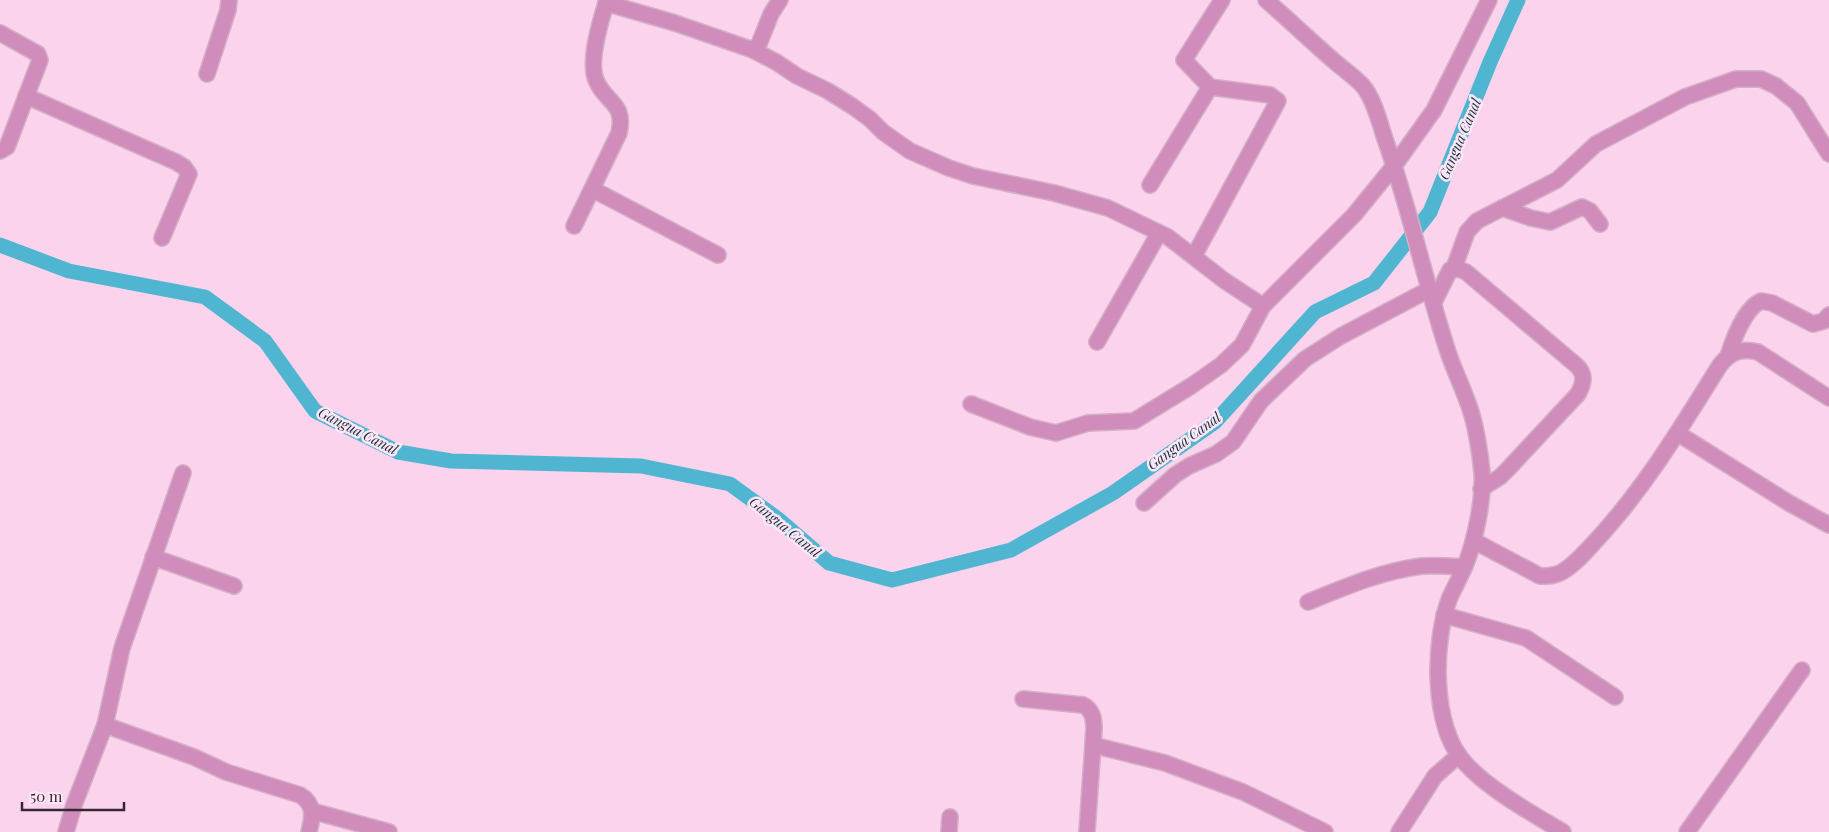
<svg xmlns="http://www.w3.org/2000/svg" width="1829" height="832" font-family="'Playfair Display',serif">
<rect width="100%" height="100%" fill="#fbd3ed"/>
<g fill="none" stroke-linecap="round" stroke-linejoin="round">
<path stroke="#4fb5d0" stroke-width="15" d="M0 245 69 271 205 297 265 341 315 411 398 452 451 461 641 466 730 484 778 519 829 563 892 580 1011 550 1113 493 1215 422 1315 312 1374 283 1430 212 1490 62 1518 0"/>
<defs>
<g id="minor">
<path d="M1266 0C1289 20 1311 41 1334 61 1343 69 1355 77 1363 86 1374 99 1380 124 1385 139 1410 209 1425 282 1448 352 1455 373 1466 394 1472 415 1477 433 1480 453 1482 472 1484 499 1475 541 1465 566 1460 577 1455 587 1450 597 1433 640 1431 727 1465 763 1488 789 1533 814 1563 832"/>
<path d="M606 3 675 23 753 50 776 62 797 76 828 91 852 106 870 119 883 132 910 151 949 168 973 176 1054 193 1108 208 1168 237 1225 281 1263 306"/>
<path d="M0 33 38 54 40 60 7 147 0 151"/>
<path d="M753 50 759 44 771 14 780 0"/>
<path d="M207 74 228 10 229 0"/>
<path d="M26 96 176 162 184 167 189 174 162 238"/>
<path d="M1150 185 1210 87"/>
<path d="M592 189 718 255"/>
<path d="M1502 208 1531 218 1550 222 1582 207 1590 211 1600 224"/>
<path d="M574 226 619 133C626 102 605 103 596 80 588 61 601 19 607 0"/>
<path d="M1194 256 1278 101 1270 95 1210 87 1184 60 1222 0"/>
<path d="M1454 268 1467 232 1477 221 1557 180 1596 144 1685 97 1736 79H1761L1776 86 1797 103 1829 154"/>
<path d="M1434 302 1450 270 1459 269 1466 272 1576 365C1586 374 1584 383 1578 394L1508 469 1500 477 1481 489"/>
<path d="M1097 342 1159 233"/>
<path d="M1728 356C1733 340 1745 308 1761 301L1772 303 1813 324 1824 321 1829 315"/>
<path d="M971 404 1030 427 1056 433 1088 423 1134 421 1191 386 1221 365 1242 345 1263 306 1354 215 1394 166 1434 110 1489 0"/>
<path d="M1677 433 1789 503 1829 525"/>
<path d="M1144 503 1175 475 1189 466 1216 454 1233 442 1261 401 1305 359 1341 336 1430 289"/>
<path d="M1474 541 1540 576C1548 576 1555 576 1562 572 1577 563 1590 547 1601 535 1648 483 1683 424 1720 365 1731 351 1742 348 1758 352L1829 398"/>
<path d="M153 557 234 586"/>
<path d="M1308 602C1345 587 1382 571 1422 566 1436 565 1450 566 1464 567"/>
<path d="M1444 615 1526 638 1615 697"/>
<path d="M1023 699 1083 705C1093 710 1094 719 1094 729L1087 832"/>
<path d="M105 725 194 757 226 772 300 795C315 804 313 817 309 832"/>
<path d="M1093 745 1165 763 1243 792 1325 832"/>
<path d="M312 811 389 832"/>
<path d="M66 832 74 805 105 725 122 648 183 473"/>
<path d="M949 832 950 817"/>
<path d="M1399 832 1435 776 1459 755"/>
<path d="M1687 832 1802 670"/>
</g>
</defs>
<use href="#minor" stroke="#d3b0c7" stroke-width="18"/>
<use href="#minor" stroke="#d08cbb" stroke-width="15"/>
</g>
<g text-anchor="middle" stroke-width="5" stroke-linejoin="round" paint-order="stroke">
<g font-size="14" font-style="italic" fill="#102f38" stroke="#fee6f6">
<text transform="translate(1460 139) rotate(-67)" y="5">Gangua Canal</text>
<text transform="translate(358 431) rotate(27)" y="5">Gangua Canal</text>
<text transform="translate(1184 441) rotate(-36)" y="5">Gangua Canal</text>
<text transform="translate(785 527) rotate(39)" y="5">Gangua Canal</text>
</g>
</g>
<path d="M22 802v8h102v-8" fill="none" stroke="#352630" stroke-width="2.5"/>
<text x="30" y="802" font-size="15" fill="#352630" stroke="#fee6f6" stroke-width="4" paint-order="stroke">50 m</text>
</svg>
